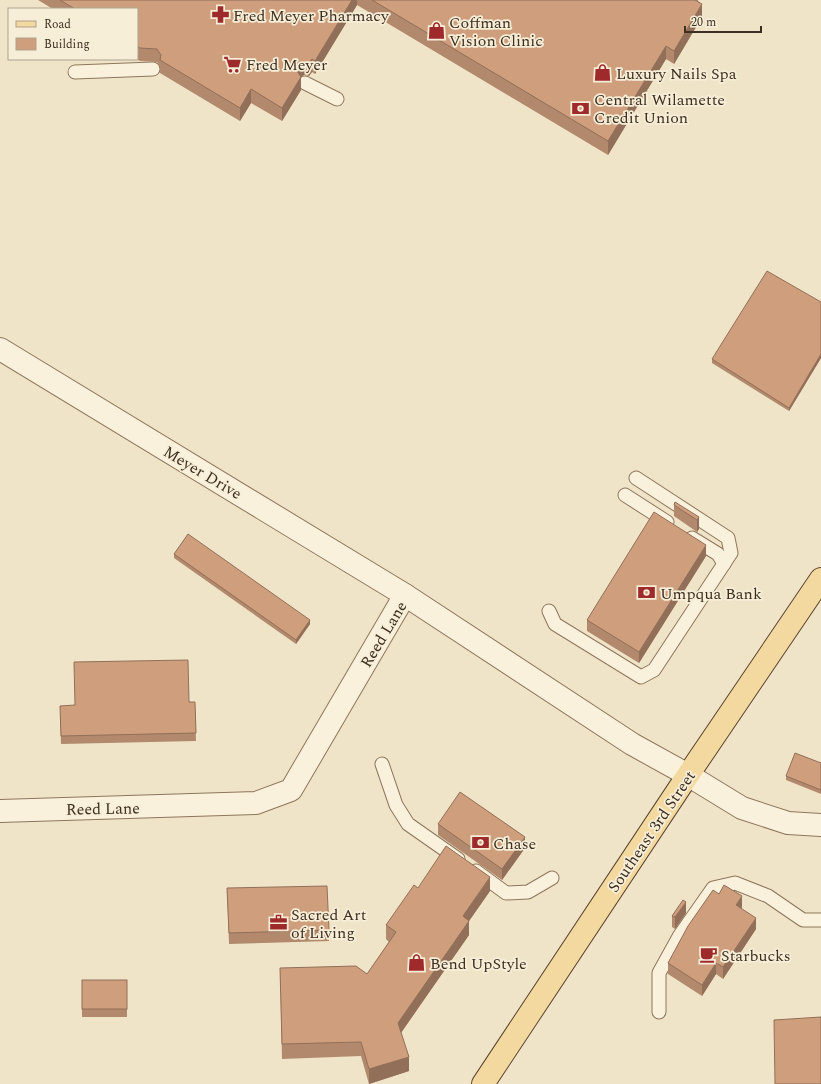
<svg xmlns="http://www.w3.org/2000/svg" width="821" height="1084" font-family="Spectral,serif">
<rect width="100%" height="100%" fill="#f0e4c8"/>
<g fill="none" stroke-linecap="round" stroke-linejoin="round">
<defs>
<g id="lane">
<path d="M75 72 153 69"/>
<path d="M305 83 337 99"/>
<path d="M625 495 667 522"/>
<path d="M692 538 718 554 724 564"/>
<path d="M549 611 555 624 641 677 654 670 731 553 728 538 636 478"/>
<path d="M382 764 396 805 408 824 458 859"/>
<path d="M476 871 506 893 528 892 552 878"/>
<path d="M659 1012V973L680 935 713 888 735 883 768 896 803 920H820"/>
</g>
<g id="street">
<path d="M0 349 405 595 632 744 688 775 742 808 788 823 821 825"/>
<path d="M0 811 256 803 291 790 405 595"/>
</g>
<path id="primary" d="M483 1084 688 775 821 579"/>
</defs>
<use href="#lane" stroke="#8d765c" stroke-width="15"/>
<use href="#street" stroke="#8d765c" stroke-width="24"/>
<use href="#primary" stroke="#5b4430" stroke-width="24"/>
<use href="#lane" stroke="#faf1dc" stroke-width="13"/>
<use href="#street" stroke="#faf1dc" stroke-width="22"/>
<use href="#primary" stroke="#f3d9a0" stroke-width="22"/>
</g>
<g fill="#b2896c">
<path d="M38 0H698V1L702 17 674 64 666 59 608 155 357 5 315 74 312 72 309 76 304 75 301 77V90L282 121 251 103 240 121 160 73V66L157 62 140 61 136 59H137V9H53Z"/>
<path d="M821 302V358L789 411 712 363V359Z"/>
<path d="M674 505 699 517V529L697 532 674 516Z"/>
<path d="M174 554 310 624 296 644 174 558Z"/>
<path d="M706 556 639 663 587 631V620Z"/>
<path d="M189 702H195L196 741 61 744 60 714Z"/>
<path d="M821 763V794L786 780V776Z"/>
<path d="M438 824 525 848 502 880 438 835Z"/>
<path d="M227 888 329 930V941L229 944Z"/>
<path d="M490 891 469 921V935L401 1033 409 1071 369 1084 361 1056 282 1059 280 968 367 974 389 942 386 939V925Z"/>
<path d="M719 894 742 907 741 909 756 929 723 979 716 974 702 996 668 974V963Z"/>
<path d="M686 913 675 929 672 927V916Z"/>
<rect x="82" y="980" width="45" height="37"/>
</g>
<g fill="#916f58">
<path d="M352 0H357V5L315 74V61Z"/>
<path d="M702 4V17L674 64V51Z"/>
<path d="M666 46V59L608 155V141Z"/>
<path d="M312 59V72L309 76V63Z"/>
<path d="M304 62V75L301 77V90L282 121V108L297 71 298 66Z"/>
<path d="M251 89V103L240 121V108Z"/>
<path d="M821 354V358L789 411V408Z"/>
<path d="M699 517V529L697 532V520Z"/>
<path d="M706 545V556L639 663V652Z"/>
<path d="M310 620V624L296 644V640Z"/>
<path d="M525 837V848L502 880V869Z"/>
<path d="M490 877V891L469 921V935L398 1037V1023L463 916Z"/>
<path d="M742 896V907L736 917V905Z"/>
<path d="M686 902V913L675 929V917Z"/>
<path d="M756 918V929L723 979V967Z"/>
<path d="M716 963V974L702 996V985Z"/>
<path d="M409 1057V1071L369 1084V1069Z"/>
</g>
<g fill="#cf9f7d" stroke="#916f58">
<path d="M60 0H352L315 61 312 59 309 63 304 62 298 66 297 71 301 77 282 108 251 89 240 108 160 60 161 55 157 49 140 48 137 46V9H75Z"/>
<path d="M372 0H695L702 4 674 51 666 46 608 141Z"/>
<path d="M767 271 821 302V354L789 408 712 359Z"/>
<path d="M675 502 699 517 697 520 674 505Z"/>
<path d="M654 512 706 545 639 652 587 620Z"/>
<path d="M188 534 310 620 296 640 174 554Z"/>
<path d="M188 660 189 702H195L196 733 61 736 60 706 75 705 74 662Z"/>
<path d="M795 753 821 763V790L786 776Z"/>
<path d="M460 792 525 837 502 869 438 824Z"/>
<path d="M446 846 490 877 463 916 469 921 398 1023 409 1057 369 1069 361 1042 282 1044 280 968 356 966 367 974 396 932 386 925 414 885 418 888Z"/>
<path d="M724 885 742 896 736 905 756 918 723 967 716 963 702 985 668 963 688 926 713 890 719 894Z"/>
<path d="M327 886 329 930 229 933 227 888Z"/>
<path d="M683 900 686 902 675 917 672 916Z"/>
<rect x="82" y="980" width="45" height="29"/>
<path d="M821 1017V1084H775L774 1020Z"/>
</g>
<defs>
<symbol id="pharmacy-bare" viewBox="-9 -9 18 18"><path d="M-2-6h4v4h4v4h-4v4h-4v-4h-4v-4h4Z" fill="#9e2a2b" stroke="#f7eed8" stroke-width="2.5" paint-order="stroke"/></symbol>
<symbol id="shop-bare" viewBox="-9 -9 18 18"><path d="M-5-2.5h2.3a2.7 3.5 0 0 1 5.4 0H5L5.5 6h-11ZM-1.5-2.5h3a1.5 2.3 0 0 0-3 0Z" fill="#9e2a2b" stroke="#f7eed8" stroke-width="2.5" paint-order="stroke"/></symbol>
<symbol id="supermarket-bare" viewBox="-9 -9 18 18"><path d="M-6-5.5h2.5l.6 2H6L4.5 2H-2.5L-4.4-4H-6ZM-1.5 3.2a1.3 1.3 0 1 0 .1 0ZM3 3.2a1.3 1.3 0 1 0 .1 0Z" fill="#9e2a2b" stroke="#f7eed8" stroke-width="2.5" paint-order="stroke"/></symbol>
<symbol id="bank-bare" viewBox="-9 -9 18 18"><path d="M-6-4H6V4H-6ZM0-2.3a2.3 2.3 0 1 0 0 4.6a2.3 2.3 0 1 0 0-4.6Z" fill="#9e2a2b" stroke="#f7eed8" stroke-width="2.5" paint-order="stroke"/></symbol>
<symbol id="office-bare" viewBox="-9 -9 18 18"><path d="M-6-3h4V-5.5h4V-3h4V5H-6ZM-1-4.5V-3h2v-1.5ZM-6 0V1H6V0Z" fill="#9e2a2b" stroke="#f7eed8" stroke-width="2.5" paint-order="stroke"/></symbol>
<symbol id="cafe-bare" viewBox="-9 -9 18 18"><path d="M-5.5-4.5H6V0H3Q3 3.5 0 3.5H-2.5Q-5.5 3.5-5.5 0ZM3-3.2v2h1.7v-2ZM-6 4.5H4V6H-6Z" fill="#9e2a2b" stroke="#f7eed8" stroke-width="2.5" paint-order="stroke"/></symbol>
</defs>
<g fill-rule="evenodd">
<use href="#pharmacy-bare" x="208" y="2" width="25" height="25"/>
<use href="#shop-bare" x="424" y="18" width="25" height="25"/>
<use href="#supermarket-bare" x="220" y="52" width="25" height="25"/>
<use href="#shop-bare" x="590" y="60" width="25" height="25"/>
<use href="#bank-bare" x="568" y="96" width="25" height="25"/>
<use href="#bank-bare" x="634" y="580" width="25" height="25"/>
<use href="#bank-bare" x="468" y="830" width="25" height="25"/>
<use href="#office-bare" x="266" y="910" width="25" height="25"/>
<use href="#cafe-bare" x="696" y="942" width="25" height="25"/>
<use href="#shop-bare" x="404" y="950" width="25" height="25"/>
</g>
<g text-anchor="middle" stroke-width="3.5" stroke-linejoin="round" paint-order="stroke">
<g font-size="16" fill="#3d2e20" stroke="#f7eed8" text-anchor="start">
<text x="233" y="21">Fred Meyer Pharmacy</text>
<text x="449" y="28">Coffman<tspan x="449" dy="18">Vision Clinic</tspan></text>
<text x="246" y="70">Fred Meyer</text>
<text x="616" y="79">Luxury Nails Spa</text>
<text x="594" y="105">Central Wilamette<tspan x="594" dy="18">Credit Union</tspan></text>
<text x="660" y="599">Umpqua Bank</text>
<text x="493" y="849">Chase</text>
<text x="291" y="920">Sacred Art<tspan x="291" dy="18">of Living</tspan></text>
<text x="721" y="961">Starbucks</text>
<text x="430" y="969">Bend UpStyle</text>
</g>
<g font-size="16" fill="#3d2e20" stroke="#f7eed8">
<text transform="translate(203 472) rotate(31)" y="6">Meyer Drive</text>
<text transform="translate(383 634) rotate(-59)" y="6">Reed Lane</text>
<text transform="translate(103 808) rotate(-1)" y="6">Reed Lane</text>
<text transform="translate(651 831) rotate(-56)" y="6">Southeast 3rd Street</text>
</g>
</g>
<rect x="8" y="8" width="130" height="52" fill="#f7eed8" stroke="#ada18e"/>
<rect x="16" y="21" width="20" height="6" fill="#f3d9a0" stroke="#ada18e"/>
<text x="44" y="28" font-size="12" fill="#3d2e20">Road</text>
<rect x="16" y="38" width="20" height="12" fill="#cf9f7d" stroke="#ada18e"/>
<text x="44" y="48" font-size="12" fill="#3d2e20">Building</text>
<path d="M685 26v6h76v-6" fill="none" stroke="#3d2e20" stroke-width="2"/>
<text x="691" y="26" font-size="12" fill="#3d2e20" stroke="#f7eed8" stroke-width="3" paint-order="stroke">20 m</text>
</svg>
